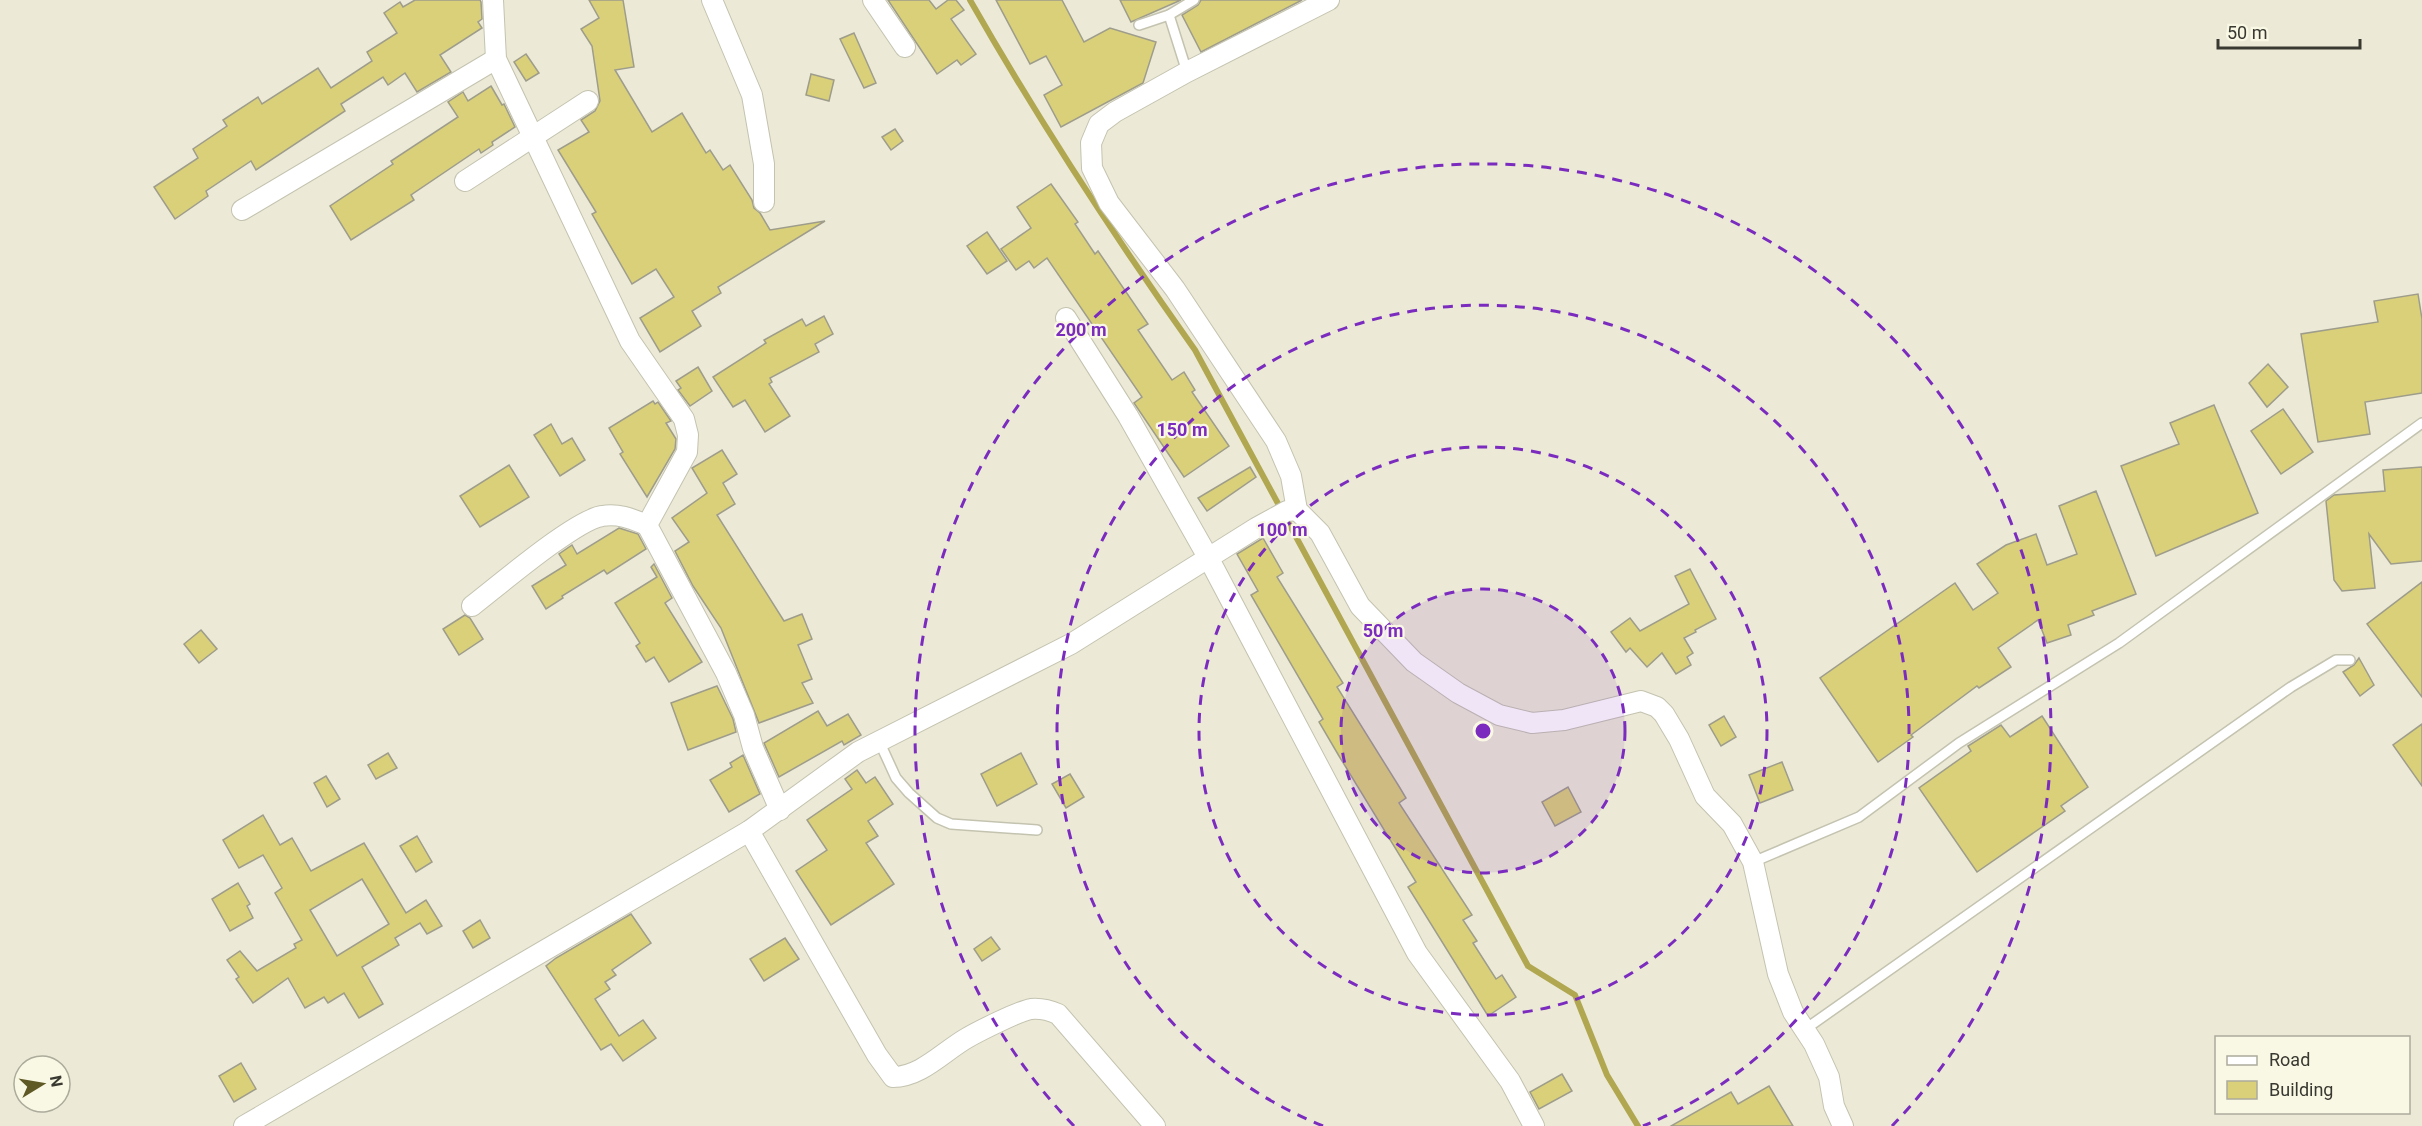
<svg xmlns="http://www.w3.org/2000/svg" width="2422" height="1126" font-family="Roboto,sans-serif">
<rect width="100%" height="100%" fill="#ecead7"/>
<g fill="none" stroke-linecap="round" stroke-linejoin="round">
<path stroke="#b0a750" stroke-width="6" d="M970 0C1039 121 1114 236 1195 350L1528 966 1575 995 1607 1075 1638 1126"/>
</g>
<g fill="#d9d079" stroke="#9e9c8b" stroke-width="1.5" fill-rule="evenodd">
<path d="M415 0H480L481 2 482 19 478 22 482 28 440 55 451 72 417 92 405 73 388 85 383 77 341 104 345 111 256 170 251 161 206 191 208 196 175 219 154 187 198 158 193 149 227 126 223 120 258 97 262 104 318 68 331 88 372 61 367 52 397 33 384 13 400 2 403 7Z"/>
<path d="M589 0H623L634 67 615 70 652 132 682 113 706 153 710 150 723 170 730 165 752 200 754 208 760 213 770 230 825 221 718 287 721 293 692 311 701 326 660 352 640 318 674 297 656 269 632 284 592 214 596 212 558 150 589 132 581 120 595 111 600 101 592 46 581 29 599 18Z"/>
<path d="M888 0H929L936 9 948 0H956L964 10 951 19 976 54 961 65 957 60 937 74Z"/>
<path d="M996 0H1062L1084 42 1110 28 1156 42 1143 83 1061 127 1044 95 1062 85 1046 56 1030 64Z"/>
<path d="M1120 0H1181L1131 22Z"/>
<path d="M1201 0H1302L1201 52 1182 15 1198 5Z"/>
<path d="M854 33 876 83 864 88 840 39Z"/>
<path d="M526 54 539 73 526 81 514 62Z"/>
<path d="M811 74 834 80 829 101 806 95Z"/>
<path d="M491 86 502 105 504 104 515 127 492 142 493 145 481 153 479 149 411 195 414 200 351 240 330 206 393 164 391 161 458 117 448 102 463 92 468 101Z"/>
<path d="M895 129 903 141 891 150 882 137Z"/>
<path d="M1051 184 1078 222 1075 224 1095 254 1098 251 1148 324 1138 330 1172 380 1184 372 1195 390 1192 392 1229 446 1184 477 1134 403 1142 397 1047 258 1034 268 1029 261 1016 270 1001 249 1031 228 1017 207Z"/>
<path d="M987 232 1007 261 987 274 967 246Z"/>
<path d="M2418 294 2422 319V393L2365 402 2370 434 2318 442 2301 334 2378 322 2374 301Z"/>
<path d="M824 316 833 334 815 344 819 352 770 378 772 382 769 384 790 416 765 432 745 400 733 407 713 377 766 343 764 340 802 319 806 326Z"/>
<path d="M2268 364 2288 387 2267 407 2249 383Z"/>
<path d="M698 367 712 391 690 406 678 390 681 388 676 381Z"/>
<path d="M653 401 655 404 658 402 671 421 666 423 676 439 675 449 647 497 620 454 623 452 609 428Z"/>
<path d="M2214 405 2258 513 2156 556 2121 466 2179 444 2170 423Z"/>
<path d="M2283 409 2313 452 2281 474 2251 431Z"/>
<path d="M551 424 562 444 572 438 585 460 560 476 534 435Z"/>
<path d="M722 450 737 474 723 483 735 504 717 515 784 621 802 614 812 639 798 645 812 679 802 683 813 703 759 723 721 628 693 586 675 551 689 542 672 518 707 493 692 468Z"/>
<path d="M509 465 529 497 480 527 460 496Z"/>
<path d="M1250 467 1256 477 1207 511 1198 498Z"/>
<path d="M2422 467V561L2391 564 2369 534 2375 588 2342 591 2334 580 2326 501 2334 495 2385 491 2383 470Z"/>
<path d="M2096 491 2136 594 2092 611 2094 615 2068 625 2071 635 2047 643 2038 620 1998 648 2011 667 1979 688 1977 686 1911 735 1913 737 1878 762 1820 678 1955 583 1973 610 1998 593 1977 564 2006 545 2036 534 2047 565 2077 554 2059 506Z"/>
<path d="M619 528 638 534 646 549 607 574 604 570 562 596 563 598 546 609 532 586 566 565 559 554 572 545 577 554Z"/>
<path d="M1263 538 1283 573 1277 577 1343 683 1337 687 1400 788 1406 798 1399 803 1472 915 1463 920 1477 941 1473 943 1496 979 1502 975 1516 997 1488 1016 1408 887 1416 882 1339 756 1319 722 1323 719 1251 595 1258 591 1237 554Z"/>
<path d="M654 564 672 598 665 603 702 662 669 682 654 657 646 662 636 646 640 643 615 603 657 577 651 567Z"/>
<path d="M1690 569 1716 619 1695 630 1696 632 1684 638 1693 653 1687 657 1691 665 1676 674 1662 653 1647 667 1630 648 1626 652 1611 632 1630 618 1640 631 1689 604 1675 576Z"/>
<path d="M2422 582V697L2367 624Z"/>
<path d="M465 615 470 618 483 639 459 655 443 629Z"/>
<path d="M201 630 217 649 199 663 184 644Z"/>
<path d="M2359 658 2374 685 2360 696 2343 672 2354 665Z"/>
<path d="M717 686 733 719 736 732 688 750 671 703Z"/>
<path d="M818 711 827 726 848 714 861 735 844 745 842 741 779 777 764 743Z"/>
<path d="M1724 716 1736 737 1721 746 1709 725Z"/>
<path d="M2042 716 2088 787 2061 806 2065 811 1977 872 1919 788 1971 751 1968 746 2001 725 2010 737Z"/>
<path d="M2422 724V786L2393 745Z"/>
<path d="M388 753 397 768 376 779 368 765Z"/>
<path d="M1021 753 1037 784 997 806 981 774Z"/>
<path d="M743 755 760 794 729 812 710 780 732 767 730 763Z"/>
<path d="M1782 762 1793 790 1760 803 1749 775Z"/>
<path d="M857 770 866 783 875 777 893 804 868 821 878 836 866 843 894 884 831 925 796 871 827 850 807 820 852 789 845 779Z"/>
<path d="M1070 774 1084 797 1066 808 1052 784Z"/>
<path d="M326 776 340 799 327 807 314 783Z"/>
<path d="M1568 787 1581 812 1555 826 1542 802Z"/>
<path d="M263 815 280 845 292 838 311 871 364 843 406 913 426 900 442 926 427 934 420 923 395 938 399 945 362 967 383 1004 359 1018 344 993 328 1003 324 997 305 1008 288 978 253 1003 236 979 239 977 227 960 240 951 257 971 296 948 294 944 302 940 275 893 282 888 263 855 239 868 223 840ZM362 879 389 924 337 956 310 910Z"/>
<path d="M417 836 432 862 416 872 400 846Z"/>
<path d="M238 883 250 904 247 906 253 918 230 931 212 899Z"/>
<path d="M631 914 651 943 612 970 616 975 605 982 610 989 595 999 619 1036 643 1020 656 1038 623 1061 611 1044 601 1050 546 966 556 958Z"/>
<path d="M480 920 490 938 473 948 463 931Z"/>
<path d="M991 937 1000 949 982 961 974 949Z"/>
<path d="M785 938 799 959 764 981 750 959Z"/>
<path d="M241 1063 256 1089 234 1102 219 1076Z"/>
<path d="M1562 1074 1572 1091 1539 1109 1530 1092Z"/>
<path d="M1769 1086 1793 1126H1671L1731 1092 1738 1104Z"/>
</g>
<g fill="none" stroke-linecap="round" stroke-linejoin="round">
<defs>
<g id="lane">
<path d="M1169 15 1187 72"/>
<path d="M1139 25 1169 15 1194 0"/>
<path d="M879 741 896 778 909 793 937 818 951 824 1037 830"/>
<path d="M1753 862 1859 817 1959 743 2119 643 2422 423"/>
<path d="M1804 1030 2291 687 2336 660H2350"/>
</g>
<g id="street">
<path d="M493 0 496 59 630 341 684 419 688 435 687 452 647 525 726 673 744 715 753 748 780 810"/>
<path d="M712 0 752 95 764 164V202"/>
<path d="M873 0 905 47"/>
<path d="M1329 0 1187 72 1115 112 1099 124 1091 143 1092 168 1109 203 1175 289 1276 441 1291 476 1297 510 1320 533 1360 606 1414 662 1458 693 1499 715 1532 723 1564 720 1641 701 1657 707 1664 714 1679 739 1705 796 1732 824 1753 862 1778 974 1793 1012 1814 1044 1829 1077 1834 1106 1843 1126"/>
<path d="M465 181 588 101"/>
<path d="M242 210 496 59"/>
<path d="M1066 318 1128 416 1209 559 1417 953 1510 1081 1534 1126"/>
<path d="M472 606C498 586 575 520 602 516 619 513 632 519 647 525"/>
<path d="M749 831 877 1055 893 1077C921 1077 944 1051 967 1038 979 1031 1019 1011 1031 1009 1041 1008 1049 1010 1058 1014L1155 1126"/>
<path d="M244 1126 749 831 858 752 1071 644 1256 528 1287 511 1297 510"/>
</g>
</defs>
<use href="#lane" stroke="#c4c3b0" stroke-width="12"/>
<use href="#street" stroke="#c4c3b0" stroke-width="22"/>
<use href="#lane" stroke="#fff" stroke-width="9"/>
<use href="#street" stroke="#fff" stroke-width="20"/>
</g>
<circle cx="1483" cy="731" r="142" fill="#7b2cbf" fill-opacity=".12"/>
<g fill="none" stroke="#7b2cbf" stroke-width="3" stroke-dasharray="10 8">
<circle cx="1483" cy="731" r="142"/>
<circle cx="1483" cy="731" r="284"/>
<path d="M1323 1126A426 426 0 1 1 1643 1126"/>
<path d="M1074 1126A568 568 0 1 1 1892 1126"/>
</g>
<circle cx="1483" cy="731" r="9" fill="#7b2cbf" stroke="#f9f8e4" stroke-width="3"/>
<g font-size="18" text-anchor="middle" font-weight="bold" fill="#7b2cbf" stroke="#f9f8e4" stroke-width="4.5" stroke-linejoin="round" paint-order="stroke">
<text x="1081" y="336">200 m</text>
<text x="1182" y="436">150 m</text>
<text x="1282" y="536">100 m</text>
<text x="1383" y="637">50 m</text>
</g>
<rect x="2215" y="1036" width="195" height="78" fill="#f9f8e4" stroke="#acab9c" stroke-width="1.5"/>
<rect x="2227" y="1056" width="30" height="9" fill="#ffffff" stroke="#acab9c" stroke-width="1.5"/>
<text x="2269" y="1066" font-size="18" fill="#393831">Road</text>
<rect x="2227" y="1081" width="30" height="18" fill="#d9d079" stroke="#acab9c" stroke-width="1.5"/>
<text x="2269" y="1096" font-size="18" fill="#393831">Building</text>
<g transform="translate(42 1084) rotate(79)"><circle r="28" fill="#f9f8e4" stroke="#acab9c" stroke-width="1.5"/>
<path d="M0-4.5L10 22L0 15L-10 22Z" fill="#5f5926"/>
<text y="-9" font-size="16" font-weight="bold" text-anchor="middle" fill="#393831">N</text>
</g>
<path d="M2218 39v9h142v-9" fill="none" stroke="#393831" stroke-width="3"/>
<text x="2227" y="39" font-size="18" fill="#393831" stroke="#f9f8e4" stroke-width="4.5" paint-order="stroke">50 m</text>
</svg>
